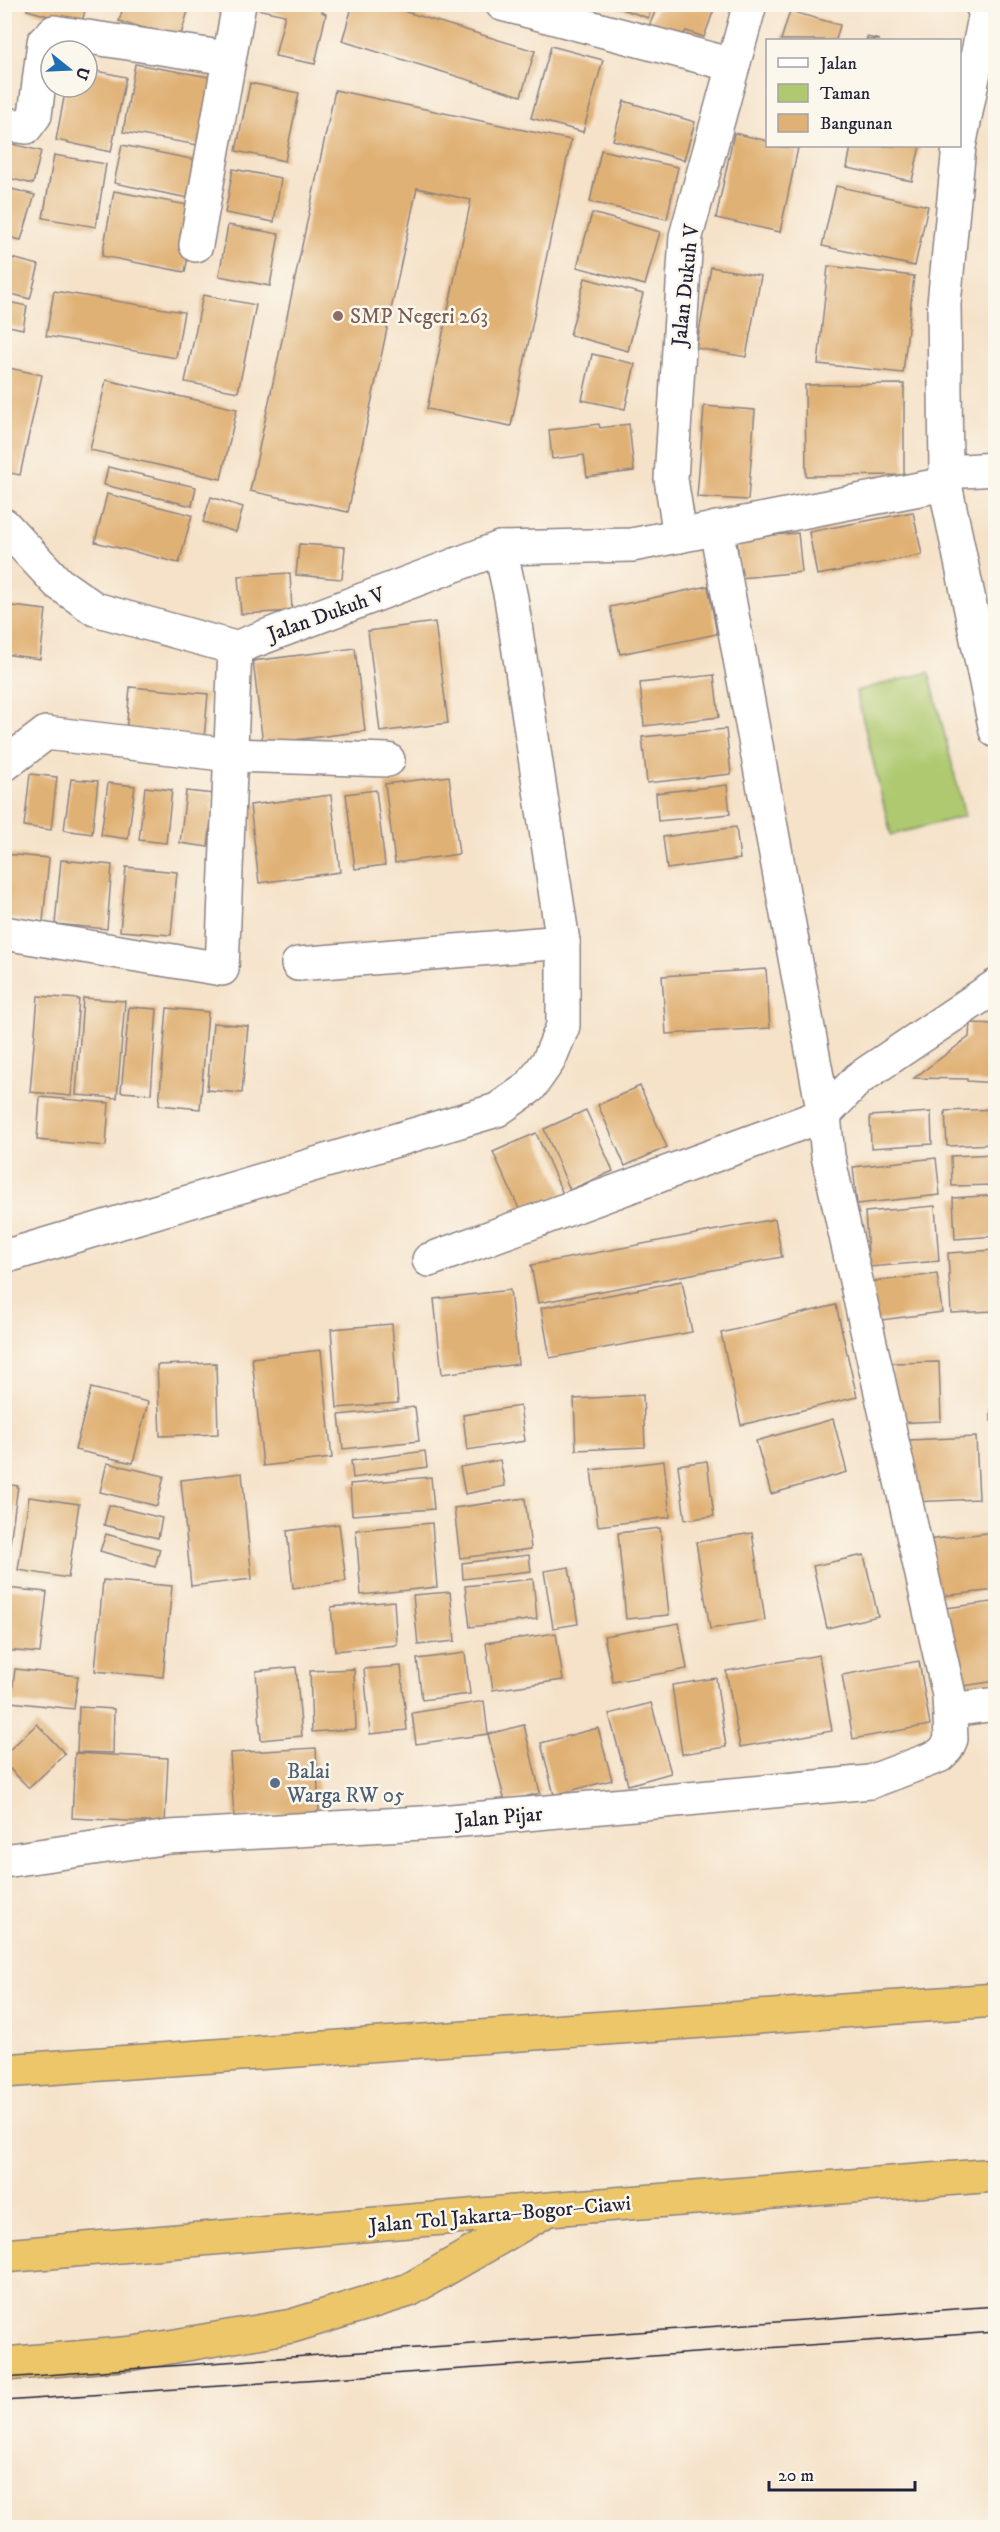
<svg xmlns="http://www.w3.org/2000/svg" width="1000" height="2532" font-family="'IM FELL DW Pica',serif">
<rect width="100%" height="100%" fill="#fbf7ec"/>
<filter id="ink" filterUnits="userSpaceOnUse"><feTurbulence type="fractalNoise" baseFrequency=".0167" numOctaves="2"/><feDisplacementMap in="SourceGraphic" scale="12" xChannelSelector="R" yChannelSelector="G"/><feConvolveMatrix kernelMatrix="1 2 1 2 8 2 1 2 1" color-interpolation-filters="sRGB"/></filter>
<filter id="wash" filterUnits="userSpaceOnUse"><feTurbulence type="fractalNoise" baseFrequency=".008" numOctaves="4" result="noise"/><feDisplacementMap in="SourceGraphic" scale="24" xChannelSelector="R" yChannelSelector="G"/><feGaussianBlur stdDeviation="1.35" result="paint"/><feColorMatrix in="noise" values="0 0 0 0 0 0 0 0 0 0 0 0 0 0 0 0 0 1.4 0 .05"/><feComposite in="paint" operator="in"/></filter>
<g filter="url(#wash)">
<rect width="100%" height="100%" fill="#f5e2c9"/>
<path fill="#aec970" stroke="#687656" stroke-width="1.5" d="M929 672 965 816 891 835 856 691Z"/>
<g id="blocks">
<g fill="#e0b175">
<path d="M29 4H87L81 25 27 10Z"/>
<path d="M124 4H190L180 38 119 21Z"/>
<path d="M253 4H323L322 12 326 14 315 64 275 56 285 15 252 8Z"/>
<path d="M353 4H380L535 51 521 96 342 41Z"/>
<path d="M608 4H653L648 18Z"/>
<path d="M664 4H716L704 37 686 31 680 39 647 30 657 8 662 10Z"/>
<path d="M790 11 840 25 836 40H781Z"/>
<path d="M867 37 880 40H866Z"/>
<path d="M551 46 603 60 583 132 531 118Z"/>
<path d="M135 64 221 79 209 147 123 132Z"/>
<path d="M87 69 126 77 111 152 56 140 66 87H87Z"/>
<path d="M250 83 299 93 285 161 236 151Z"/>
<path d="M335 90 571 140 511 426 427 409 471 200 417 188 348 512 250 491Z"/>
<path d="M624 101 695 122 684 160 613 140Z"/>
<path d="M734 133 768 141V146L798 148 780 232 716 218Z"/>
<path d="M4 142 41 151 33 184 4 177Z"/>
<path d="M122 145 206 162 198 200 114 183Z"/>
<path d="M851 146H920L912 181 847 168Z"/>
<path d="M601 150 678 167 667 219 590 202Z"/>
<path d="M54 155 106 164 96 227 43 218Z"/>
<path d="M233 169 281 178 274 222 225 213Z"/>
<path d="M836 186 928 206 915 266 822 246Z"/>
<path d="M4 187 35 195 21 240 4 236Z"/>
<path d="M114 191 198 207 185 272 102 256Z"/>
<path d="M592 213 660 232 645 285 577 267Z"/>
<path d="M228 225 279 234 270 286 219 276Z"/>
<path d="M4 256 39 265 30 299 4 292Z"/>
<path d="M828 266 914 276 903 373 818 364Z"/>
<path d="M711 267 761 276 746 357 696 348Z"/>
<path d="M585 278 643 294 628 351 570 335Z"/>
<path d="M54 291 184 312 176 358 46 336Z"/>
<path d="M203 295 256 305 238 392 185 382Z"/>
<path d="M4 301 27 306 23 329 4 325Z"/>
<path d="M592 354 635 364 625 409 582 400Z"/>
<path d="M4 367 42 375 20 475 4 472Z"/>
<path d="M106 380 237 409 221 479 90 450Z"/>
<path d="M904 384V475L806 476 805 385Z"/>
<path d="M704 406 755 410 748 500 697 497Z"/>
<path d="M599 424 600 428 629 424 634 471 587 477 584 455 552 459 549 430Z"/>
<path d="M108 467 196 487 192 506 104 485Z"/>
<path d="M107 494 192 515 179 563 95 542Z"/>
<path d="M211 497 243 507 236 532 203 522Z"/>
<path d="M913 512 922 555 817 575 809 532Z"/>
<path d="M798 533 802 572 740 578 737 538Z"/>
<path d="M299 544 345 547 342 579 296 575Z"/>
<path d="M290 573 292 611 241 614 238 576Z"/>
<path d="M708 586 717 634 620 654 610 607Z"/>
<path d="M4 605 46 610 40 659 4 654Z"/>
<path d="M435 622 448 723 380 732 368 631Z"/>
<path d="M355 648 365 731 263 744 253 661Z"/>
<path d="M714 675 719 717 644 726 640 683Z"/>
<path d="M130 687 208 694 204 739 126 732Z"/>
<path d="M726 729 731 774 647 783 642 737Z"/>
<path d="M30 774 57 777 51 830 24 826Z"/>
<path d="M449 776 459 854 395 863 385 784Z"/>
<path d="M71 779 98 781 92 834 64 830Z"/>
<path d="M108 783 135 786 128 839 101 835Z"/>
<path d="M727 785 730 814 658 821 656 793Z"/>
<path d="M145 787 172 790 166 843 139 840Z"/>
<path d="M376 790 385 865 355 869 346 794Z"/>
<path d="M186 791 214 794 208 847 180 843Z"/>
<path d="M331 795 340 872 259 883 250 805Z"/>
<path d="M736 827 740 859 667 869 663 837Z"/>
<path d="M4 854 49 858 43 922 4 918Z"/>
<path d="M61 860 112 865 107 929 55 924Z"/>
<path d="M126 867 177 872 171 935 120 931Z"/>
<path d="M766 969 770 1028 666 1034 662 976Z"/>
<path d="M38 996 79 999 71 1096 30 1092Z"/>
<path d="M83 998 125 1001 117 1098 76 1095Z"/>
<path d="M129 1007 157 1009 151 1094 121 1092Z"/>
<path d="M167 1008 208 1012 200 1109 159 1105Z"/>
<path d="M213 1023 248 1026 242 1093 207 1090Z"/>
<path d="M970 1023 996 1024V1083L967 1081V1079L914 1078 969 1037Z"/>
<path d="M640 1086 667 1147 625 1166 598 1105Z"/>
<path d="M40 1097 109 1103 106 1146 37 1140Z"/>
<path d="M996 1109V1144L947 1146 945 1111Z"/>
<path d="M586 1110 613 1171 570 1190 544 1129Z"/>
<path d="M931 1112 932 1144 871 1148 870 1116Z"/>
<path d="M536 1133 563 1194 521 1213 493 1152Z"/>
<path d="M996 1154V1185L952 1186 951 1156Z"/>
<path d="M936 1158 940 1195 857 1204 853 1167Z"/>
<path d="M996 1195V1236L955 1239 953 1198Z"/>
<path d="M935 1206 939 1261 869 1267 865 1212Z"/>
<path d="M775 1219 782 1257 538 1303 531 1265Z"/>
<path d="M996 1250V1311L951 1313 948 1253Z"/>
<path d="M937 1274 942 1312 874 1321 870 1282Z"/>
<path d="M682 1281 692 1332 550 1358 541 1308Z"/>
<path d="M510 1290 518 1364 442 1374 434 1299Z"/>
<path d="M836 1305 857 1397 741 1425 721 1333Z"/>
<path d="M392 1324 398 1403 337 1408 331 1329Z"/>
<path d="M321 1350 332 1458 263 1466 252 1358Z"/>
<path d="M939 1362 941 1421 893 1423 891 1363Z"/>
<path d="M216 1363 218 1434 160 1436 157 1365Z"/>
<rect x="991" y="1364" width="5" height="57"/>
<path d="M91 1388 148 1402 133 1463 75 1450Z"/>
<path d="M643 1395 645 1447 576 1450 574 1399Z"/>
<path d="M520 1406 525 1441 467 1450 463 1415Z"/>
<path d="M415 1407 419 1441 343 1449 339 1415Z"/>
<path d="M833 1419 847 1472 771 1494 756 1441Z"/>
<path d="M976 1437 979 1499 912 1502 909 1440Z"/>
<path d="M992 1440H996V1474H994Z"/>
<path d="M425 1451 427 1467 353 1478 351 1461Z"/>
<path d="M500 1460 505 1486 465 1494 460 1467Z"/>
<path d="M664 1461 670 1517 598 1526 591 1470Z"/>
<path d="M707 1461 714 1516 685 1520 678 1465Z"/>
<path d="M107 1463 164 1476 157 1506 100 1492Z"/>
<path d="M242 1473 252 1579 191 1586 181 1480Z"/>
<path d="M431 1477 434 1509 352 1515 350 1484Z"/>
<path d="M4 1484 18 1486 6 1572H4Z"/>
<path d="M29 1497 79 1504 68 1578 18 1570Z"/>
<path d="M525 1498 531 1549 460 1558 454 1508Z"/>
<path d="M109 1505 162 1518 158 1538 104 1525Z"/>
<path d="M432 1523 437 1587 361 1595 356 1530Z"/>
<path d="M339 1524 346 1581 293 1588 287 1531Z"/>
<path d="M660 1528 669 1615 626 1619 618 1533Z"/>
<path d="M996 1532V1590L933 1597 926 1540Z"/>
<path d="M752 1533 765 1620 710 1629 696 1542Z"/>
<path d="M106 1534 160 1549 155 1567 100 1551Z"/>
<path d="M529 1555 531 1571 463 1579 462 1563Z"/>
<path d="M864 1555 878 1616 827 1628 813 1566Z"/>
<path d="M569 1567 578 1624 553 1628 544 1571Z"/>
<path d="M533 1579 537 1619 470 1627 465 1586Z"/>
<path d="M103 1580 172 1586 163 1677 95 1671Z"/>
<path d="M4 1588 47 1592 40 1653 4 1650Z"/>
<path d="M450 1592 455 1641 418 1645 413 1595Z"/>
<path d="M394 1601 397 1645 335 1651 331 1607Z"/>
<path d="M992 1602 996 1632V1681L957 1687 946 1608Z"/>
<path d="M679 1623 687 1669 613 1682 604 1636Z"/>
<path d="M556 1633 563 1680 493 1690 486 1643Z"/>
<path d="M465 1653 470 1694 422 1700 417 1659Z"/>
<path d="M819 1655 832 1731 740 1747 726 1671Z"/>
<path d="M919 1661 930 1725 853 1739 842 1675Z"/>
<path d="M401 1666 407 1730 370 1734 364 1669Z"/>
<path d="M296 1667 302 1736 261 1740 256 1671Z"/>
<path d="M15 1669 78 1676 74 1709 11 1702Z"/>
<path d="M354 1669 356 1729 312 1732 310 1671Z"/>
<path d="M716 1678 726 1747 682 1754 672 1685Z"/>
<path d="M484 1701 488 1734 416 1744 412 1713Z"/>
<path d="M651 1703 671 1773 628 1785 609 1714Z"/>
<path d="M79 1707 114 1709 113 1753 77 1752Z"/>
<path d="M37 1724 65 1754 29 1788 4 1763V1755Z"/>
<path d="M524 1725 540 1793 505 1802 488 1734Z"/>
<path d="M598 1728 612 1780 554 1795 541 1743Z"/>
<path d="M316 1748 319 1812 234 1817 230 1753Z"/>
<path d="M75 1753 168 1758 165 1823 72 1818Z"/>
</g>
</g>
</g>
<g filter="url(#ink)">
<use href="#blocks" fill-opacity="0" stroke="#8c8282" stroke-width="1.5"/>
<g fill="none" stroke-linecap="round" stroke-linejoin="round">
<defs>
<g id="minor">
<path d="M502 4 733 65"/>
<path d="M4 124 26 127 35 115 44 42 54 32 228 58"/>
<path d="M960 142 987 7 981 4"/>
<path d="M959 146 944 304 946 472 996 469"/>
<path d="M196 245 239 4"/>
<path d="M946 472 945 484 996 731"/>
<path d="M4 525 58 583 95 609 235 648 500 548 632 545 945 484"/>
<path d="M680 536 671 479 686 236 750 4"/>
<path d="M4 765 46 733 230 755 388 760"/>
<path d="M4 933 222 969 235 648"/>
<path d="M298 964 563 942"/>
<path d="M4 1254H14L497 1110 530 1087 549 1060 563 1026V942L511 598 500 548"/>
<path d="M429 1260 824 1115 716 528"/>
<path d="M951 1710 996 1704"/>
<path d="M4 1861 169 1837 440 1822 870 1782 939 1756 947 1748 951 1739 949 1695 828 1156 824 1115 858 1079 996 986"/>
</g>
<g id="motorway">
<path d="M4 2071 996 2000"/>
<path d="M4 2256 549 2209 996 2175"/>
<path d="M4 2364 134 2353 292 2326 409 2290 540 2214"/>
</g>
</defs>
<use href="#minor" stroke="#8c8282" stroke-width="36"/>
<use href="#motorway" stroke="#8c8282" stroke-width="36"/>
<use href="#minor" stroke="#fff" stroke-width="33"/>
<use href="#motorway" stroke="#ecc669" stroke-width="33"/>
<g stroke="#22223b" stroke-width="1.5">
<path d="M4 2378 996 2306"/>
<path d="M4 2401 996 2332"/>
</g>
</g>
</g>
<circle fill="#8d6e63" stroke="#fbf7ec" stroke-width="2" cx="338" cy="316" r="6"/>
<circle fill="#5c6f8a" stroke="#fbf7ec" stroke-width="2" cx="275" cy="1783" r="6"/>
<g text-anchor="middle" stroke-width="5" stroke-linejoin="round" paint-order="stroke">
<g font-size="21" fill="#22223b" stroke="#fbf7ec">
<text transform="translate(685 285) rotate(-84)" y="7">Jalan Dukuh V</text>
<text transform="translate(326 614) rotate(-20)" y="7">Jalan Dukuh V</text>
<text transform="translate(499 1817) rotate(-5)" y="7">Jalan Pijar</text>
<text transform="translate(500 2214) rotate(-5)" y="7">Jalan Tol Jakarta–Bogor–Ciawi</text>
</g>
<g font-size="21" fill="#785e54" stroke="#fbf7ec" text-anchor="start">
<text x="350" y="323">SMP Negeri 263</text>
</g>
<g font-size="21" fill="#4e5e75" stroke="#fbf7ec" text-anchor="start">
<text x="287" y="1778">Balai<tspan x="287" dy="24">Warga RW 05</tspan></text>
</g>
</g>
<rect width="1000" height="2532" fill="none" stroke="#fbf7ec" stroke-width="24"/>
<rect x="766" y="39" width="195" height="108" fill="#fbf7ec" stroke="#a4a2a5" stroke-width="1.5"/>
<rect x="778" y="58" width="30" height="9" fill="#ffffff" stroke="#a4a2a5" stroke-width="1.5"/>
<text x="820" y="69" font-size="18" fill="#22223b">Jalan</text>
<rect x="778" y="84" width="30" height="18" fill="#aec970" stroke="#a4a2a5" stroke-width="1.5"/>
<text x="820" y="99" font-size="18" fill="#22223b">Taman</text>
<rect x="778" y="114" width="30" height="18" fill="#e0b175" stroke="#a4a2a5" stroke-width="1.5"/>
<text x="820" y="129" font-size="18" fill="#22223b">Bangunan</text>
<g transform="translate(69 69) rotate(108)"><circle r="28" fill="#fbf7ec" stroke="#a4a2a5" stroke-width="1.5"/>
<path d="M0-4.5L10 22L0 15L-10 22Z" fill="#1f6fb2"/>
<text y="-9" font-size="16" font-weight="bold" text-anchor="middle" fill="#22223b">U</text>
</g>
<path d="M769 2481v9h146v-9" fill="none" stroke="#22223b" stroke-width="3"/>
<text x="778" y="2481" font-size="18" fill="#22223b" stroke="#fbf7ec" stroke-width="4.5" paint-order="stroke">20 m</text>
</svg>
